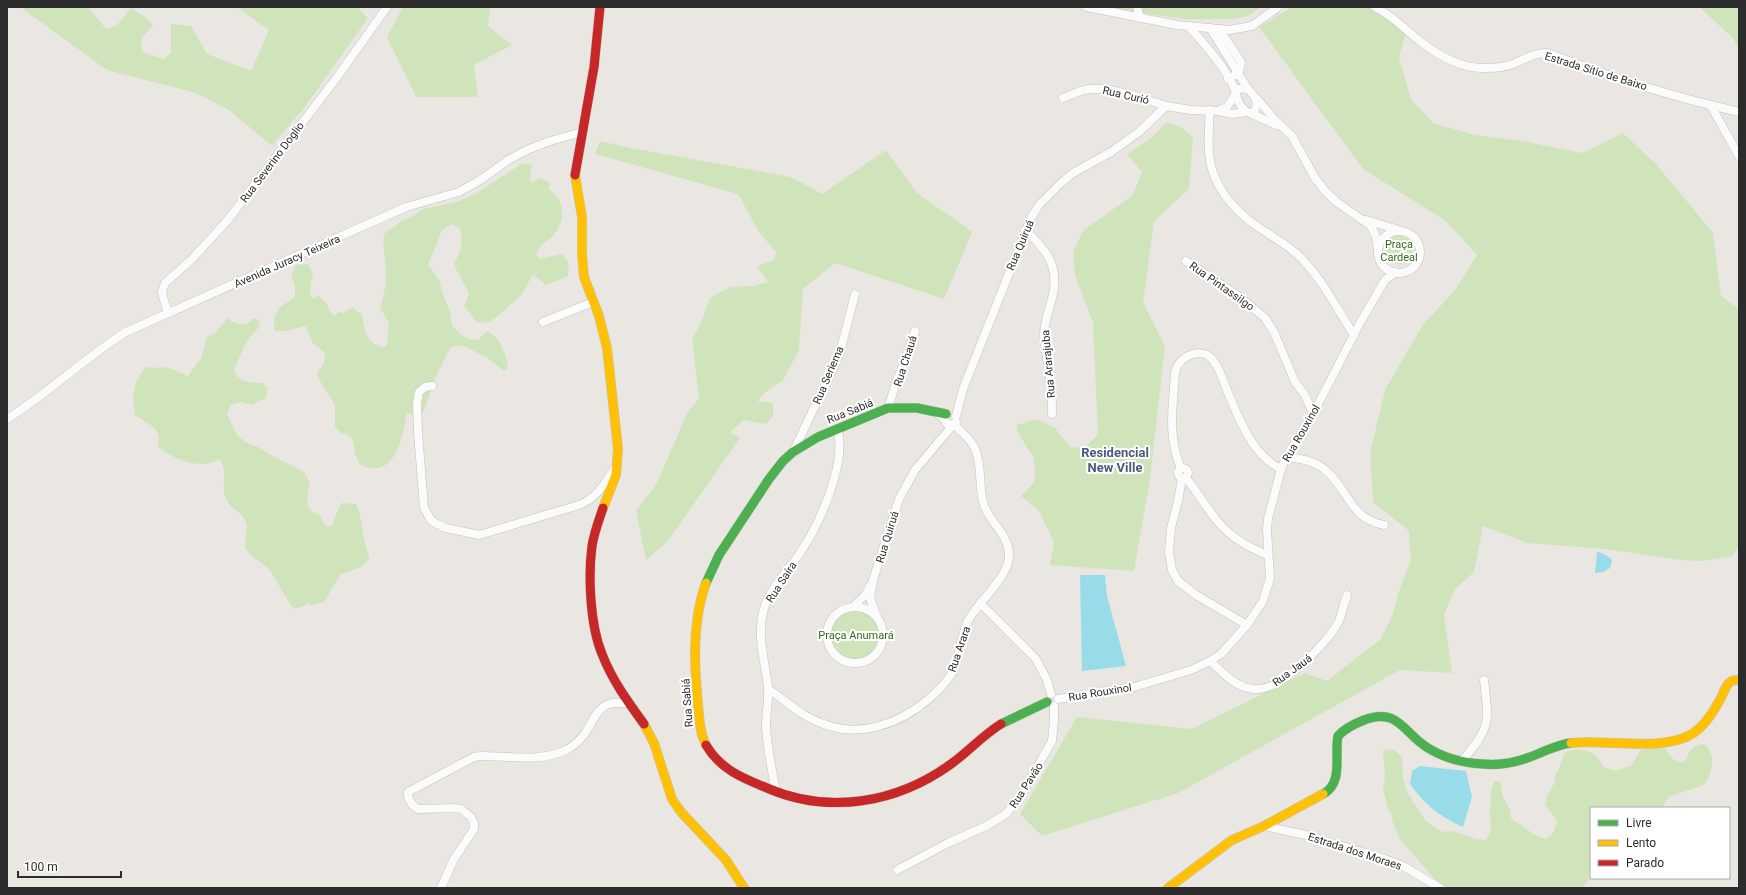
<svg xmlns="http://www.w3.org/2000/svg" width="1746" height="895" font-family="Roboto,sans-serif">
<rect width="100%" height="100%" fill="#eae6e2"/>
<g fill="#d0e4bc">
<path d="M20 7H88L106 29 117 25 131 8 147 18 153 26 141 39 142 52 164 59 171 53V24L191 26 207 54 251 71 269 30 236 7H357L368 18 307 104 272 146 229 110 196 93 107 70Z"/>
<path d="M403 7H490L488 26 512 45 474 65 478 97H416L387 37Z"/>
<path d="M1117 7H1261L1248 16 1234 19H1184L1117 9Z"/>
<path d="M1292 7H1378L1406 32 1399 57 1411 99 1433 123 1475 135 1521 141 1582 153 1623 133 1656 164 1713 233 1721 296 1739 309V547L1732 556 1704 561 1681 560 1605 549 1527 543 1483 526 1474 572 1454 590 1444 615 1452 673 1400 670 1178 793 1042 836 1020 814 1077 717 1192 729 1305 673 1327 681 1381 639 1392 617 1399 591 1411 560 1409 531 1373 502 1370 453 1385 390 1422 326 1455 290 1477 255 1446 221 1363 169 1259 27Z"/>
<path d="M1699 7H1739V49L1733 38Z"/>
<path d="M1166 123 1179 126 1193 137 1189 189 1154 221 1143 303 1165 347 1150 479 1134 571 1050 565 1054 542 1039 511 1021 496 1035 481 1034 458 1019 435 1016 425 1038 419 1055 428 1071 448 1086 446 1098 435 1093 323 1075 275 1073 251 1084 230 1133 195 1142 172 1127 154 1153 137Z"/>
<path d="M600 141 631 148 791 177 822 194 886 150 916 192 972 232 944 299 835 263 803 289 799 350 783 380 768 390 757 401 773 403V416L766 424 744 420 730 432 740 438 668 541 646 560 636 511 656 485 687 414 699 398 692 340 701 322 710 298 730 287 754 286 768 282 757 266 774 260 776 252 759 232 738 194 595 154Z"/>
<path d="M523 163 532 165 530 173 531 183 540 178 550 183 549 189C566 204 566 219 553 236 550 239 546 241 543 244 540 247 538 251 536 254L539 259 561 254C570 260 569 266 568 276L546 285 533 274 522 294 498 316 489 322 478 323 464 306 469 294C464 282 458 276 454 263 462 250 463 244 460 229L451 224 441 231 438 241 428 264 440 281 442 292 451 314 452 325 459 333 467 339 478 340 487 331C501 338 506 354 508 368L504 371 491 360 462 345 451 347 436 376 424 411 415 417 407 412C403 436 396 481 360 465 359 462 357 459 356 456 353 446 357 440 345 433L343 435 335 427V405L318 378 317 374 324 363 325 353 312 342 306 326 286 331H275C271 311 280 307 295 297V285L291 275 297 265 308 264 313 274C311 282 308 292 313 299L318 295 326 303 331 313 336 316 338 312 343 313 353 307 362 315C364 329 367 346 385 347L387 345 389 323 380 308C383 297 387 285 386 273 386 260 382 247 384 234L400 222 410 218 423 209 457 202 477 193Z"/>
<circle cx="1399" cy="250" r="14"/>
<path d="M229 317C231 324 239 324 245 325L253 319H257L260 323 259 327 246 342 234 370C239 384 251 382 263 383L268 389 265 398 252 405 241 402 230 405 227 415 238 436 247 443 258 447 276 458 295 467 305 473 310 483C306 496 304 511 320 515L325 525 328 527 332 525 341 503 356 504C364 521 362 541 370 558L361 567 341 574 324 602 310 605 307 603 305 606 293 609 270 570 252 556 245 548C245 541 247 533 247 526 246 514 230 509 226 499 220 485 229 476 220 459 213 462 206 465 199 464 185 463 169 456 158 447 163 426 147 425 135 415L133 397 136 382 145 367 156 368 167 367 188 376 201 358 207 337 214 334Z"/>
<circle cx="856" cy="635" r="25"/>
<path d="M1701 744 1707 746C1708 749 1711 754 1712 758 1713 767 1709 781 1702 786L1670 796 1661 808H1591V864L1587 883 1580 888 1446 887 1437 882 1400 839 1393 823 1391 813 1388 809 1383 788 1385 777 1383 750 1393 749 1402 757 1403 779 1407 792 1425 820 1434 827 1443 832 1454 831 1475 839 1486 840 1491 831 1490 816 1491 790 1494 781H1498L1501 784 1503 797 1511 812 1510 815 1511 818 1535 835 1546 839 1554 832 1557 821 1545 804 1548 793 1554 784 1556 773 1559 769 1565 752 1577 749 1591 752 1597 757 1604 767 1616 771 1632 765 1640 751 1647 747 1665 748 1673 759 1680 763 1686 760C1689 750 1691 748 1701 744Z"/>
</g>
<g fill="#98dcea">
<path d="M1597 552C1602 552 1606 556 1611 558L1612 561 1610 568 1603 572 1595 573Z"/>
<path d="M1080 575H1105L1107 596 1126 666 1082 671Z"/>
<path d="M1420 766 1466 771 1472 797 1463 827C1439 816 1426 806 1410 784L1412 771Z"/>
</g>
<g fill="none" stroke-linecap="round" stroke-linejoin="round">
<defs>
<g id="street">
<path d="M1087 7 1177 25 1229 30 1252 26 1278 7"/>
<path d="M1137 7 1140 18"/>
<path d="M1375 7C1395 17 1405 30 1421 42 1439 56 1463 69 1486 68 1494 68 1505 67 1513 64 1525 59 1534 53 1547 53 1609 77 1674 97 1739 112"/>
<path d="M1189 27C1202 41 1230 73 1235 91 1237 100 1241 110 1250 113L1254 112C1260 101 1255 97 1248 89L1242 88 1235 91"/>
<path d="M1210 28 1248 89"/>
<path d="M1219 29 1241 62 1239 73 1228 79"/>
<path d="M1063 98C1071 95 1080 90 1090 89 1112 87 1145 99 1166 106"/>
<path d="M1257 99 1275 120 1292 136 1315 178 1326 192 1338 203 1371 226 1376 237 1378 251"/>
<path d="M1711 106 1739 156"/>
<path d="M1210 110C1209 124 1208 139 1209 153 1211 184 1233 210 1258 227 1271 236 1286 244 1298 255 1322 278 1336 307 1354 335"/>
<path d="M1218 111 1227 107 1235 95"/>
<path d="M1250 113 1276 125"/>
<path d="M1366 220 1399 230"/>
<path d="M1025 230C1049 252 1061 269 1051 302 1048 313 1044 324 1044 335 1045 349 1048 363 1050 377 1052 389 1052 401 1052 414"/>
<circle cx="1399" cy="252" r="21"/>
<path d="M1186 261 1240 297 1265 318 1274 332 1295 382 1305 395 1313 414"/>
<path d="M168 313 163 297 162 292 165 283 191 260 227 221 335 80 387 7"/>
<path d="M543 322 593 302"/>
<path d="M432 386 425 387 419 392 417 403 418 432 424 508 431 520 435 523 446 528 479 535 579 505C596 499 605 483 615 468"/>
<path d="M888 408 897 380 910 348 915 331"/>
<path d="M936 412 944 419 947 424 951 425 956 422"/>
<path d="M956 416 963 389 1031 218 1039 205 1060 184 1073 173 1111 152 1139 132 1166 106 1191 110 1218 111 1232 114 1246 112"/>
<path d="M7 419C49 393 84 358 126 332L406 207 459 192 482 179 508 160 529 149 550 141 582 132"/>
<path d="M793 452 839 356 855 294"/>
<path d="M1286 457C1300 459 1313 460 1324 469 1348 487 1349 519 1384 525"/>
<circle cx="1183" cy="473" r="5"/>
<path d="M1181 469C1167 433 1173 409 1175 373 1178 356 1201 346 1213 360 1220 369 1223 380 1227 390 1239 419 1252 455 1281 469"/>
<path d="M1182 478 1178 501 1171 528 1169 552 1172 570 1178 581 1196 595 1247 625"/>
<path d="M1186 478C1210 508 1216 531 1254 549 1259 551 1263 554 1268 555"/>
<path d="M980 603 1036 659 1047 680 1051 694"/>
<circle cx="855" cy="635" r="28"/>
<path d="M853 607 866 594 870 586"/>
<path d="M877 617 870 598 873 580 899 499 915 470 953 425"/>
<path d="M1210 661C1223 673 1235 687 1253 689 1279 693 1328 643 1339 621 1342 613 1344 603 1347 595"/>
<path d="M768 689C785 700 801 716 821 723 859 739 900 724 930 698 938 691 946 683 952 673 961 656 960 635 969 619 980 600 1011 575 1009 553 1008 534 990 523 984 505 978 487 983 467 975 449 971 438 961 433 954 424"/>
<path d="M1058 699 1134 687 1191 670 1210 661 1221 654 1247 625 1263 601 1270 578 1267 529 1268 519 1281 469 1286 457 1313 414 1360 323 1385 280 1396 272"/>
<path d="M1462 761C1491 726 1489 724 1484 680"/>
<path d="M776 792C772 770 767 748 766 726 766 713 769 700 768 687 765 662 757 637 763 612 769 589 787 572 800 553 819 525 848 462 837 429"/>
<path d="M1264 826 1306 835 1385 859 1403 866 1440 888"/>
<path d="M897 870 948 843 986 826 1006 814 1023 792 1052 741 1054 720V706"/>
<path d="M441 888 454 859 474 829V823L471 817 461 809 454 808 418 809C412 806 407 798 408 792L474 757 481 756C508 756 539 762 564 751 571 748 578 742 583 736 593 724 595 706 613 703 618 703 624 703 629 703"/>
</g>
<g id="fast">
<path d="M706 583 719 555 769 479 783 461 793 452 818 437 888 408H917L946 414"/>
<path d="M1001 724 1047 702"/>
<path d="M1323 794C1344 783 1334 755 1338 736 1345 728 1354 724 1364 720 1399 707 1403 733 1428 748 1444 758 1465 763 1483 764 1503 766 1522 761 1540 753 1550 749 1560 744 1571 743"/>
</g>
<g id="slow">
<path d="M575 175 582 217V254L584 277 599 316 607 348 618 449 616 475 603 508"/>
<path d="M644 724 654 743 672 799 681 812 726 860 744 888"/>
<path d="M1571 743C1608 739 1666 753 1695 732 1707 723 1714 710 1721 698 1723 693 1725 688 1728 684 1731 680 1734 680 1739 680"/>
<path d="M706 745 702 735 700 724C695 679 690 627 706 583"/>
<path d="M1168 888 1232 840 1264 826 1323 794"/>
</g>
<g id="jam">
<path d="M575 175 594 67 600 7"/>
<path d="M603 508C599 520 594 533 592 546 588 576 590 625 602 654 612 680 628 702 644 724"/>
<path d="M706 745C720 769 742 778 767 788 829 815 897 803 951 764 969 751 983 735 1001 724"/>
</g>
</defs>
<use href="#street" stroke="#c3c3c3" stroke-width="9"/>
<use href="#fast" stroke="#c3c3c3" stroke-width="10"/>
<use href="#slow" stroke="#c3c3c3" stroke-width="10"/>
<use href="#jam" stroke="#c3c3c3" stroke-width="10"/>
<use href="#street" stroke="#fcfbfb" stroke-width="8"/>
<use href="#fast" stroke="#4caf50" stroke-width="9"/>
<use href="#slow" stroke="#ffc107" stroke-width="9"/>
<use href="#jam" stroke="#c62828" stroke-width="9"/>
</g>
<g text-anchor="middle" stroke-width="4" stroke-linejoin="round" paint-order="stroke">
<g font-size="11" fill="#2c2c2c" stroke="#fff">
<text transform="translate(1596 71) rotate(17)" y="4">Estrada Sítio de Baixo</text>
<text transform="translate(1126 95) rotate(13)" y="4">Rua Curió</text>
<text transform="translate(272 162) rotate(-53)" y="4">Rua Severino Doglio</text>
<text transform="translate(1020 245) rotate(-67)" y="4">Rua Quiruá</text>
<text transform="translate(287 261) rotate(-24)" y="4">Avenida Juracy Teixeira</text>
<text transform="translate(1222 286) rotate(35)" y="4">Rua Pintassilgo</text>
<text transform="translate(905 361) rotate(-72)" y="4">Rua Chauá</text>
<text transform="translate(1048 364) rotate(-95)" y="4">Rua Ararajuba</text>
<text transform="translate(828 375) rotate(-67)" y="4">Rua Seriema</text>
<text transform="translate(850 411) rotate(-22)" y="4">Rua Sabiá</text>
<text transform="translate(1301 433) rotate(-60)" y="4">Rua Rouxinol</text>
<text transform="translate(887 537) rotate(-73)" y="4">Rua Quiruá</text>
<text transform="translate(781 582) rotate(-57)" y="4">Rua Saíra</text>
<text transform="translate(959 649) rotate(-71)" y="4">Rua Arara</text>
<text transform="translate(1292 670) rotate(-36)" y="4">Rua Jauá</text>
<text transform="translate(1100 692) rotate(-9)" y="4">Rua Rouxinol</text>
<text transform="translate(687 703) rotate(-94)" y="4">Rua Sabiá</text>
<text transform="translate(1026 785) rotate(-57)" y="4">Rua Pavão</text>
<text transform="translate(1355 851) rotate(18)" y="4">Estrada dos Moraes</text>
</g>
<g font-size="11" fill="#33691c" stroke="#fff">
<text x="1399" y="248">Praça<tspan x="1399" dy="13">Cardeal</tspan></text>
<text x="856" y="639">Praça Anumará</text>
</g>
<g font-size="13" font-weight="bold" fill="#4d5a7d" stroke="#fff">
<text x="1115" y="457">Residencial<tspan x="1115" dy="15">New Ville</tspan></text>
</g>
</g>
<rect width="1746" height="895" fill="none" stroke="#2c2c2c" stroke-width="16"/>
<rect x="1590" y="807" width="140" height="72" fill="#ffffff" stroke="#ababab"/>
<rect x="1598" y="820" width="20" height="6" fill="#4caf50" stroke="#ababab"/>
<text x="1626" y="827" font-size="12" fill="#2c2c2c">Livre</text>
<rect x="1598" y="840" width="20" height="6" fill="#ffc107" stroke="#ababab"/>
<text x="1626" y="847" font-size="12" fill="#2c2c2c">Lento</text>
<rect x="1598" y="860" width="20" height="6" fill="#c62828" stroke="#ababab"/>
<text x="1626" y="867" font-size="12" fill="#2c2c2c">Parado</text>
<path d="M18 871v6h103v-6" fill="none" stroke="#2c2c2c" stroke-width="2"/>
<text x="24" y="871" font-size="12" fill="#2c2c2c" stroke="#ffffff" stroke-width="3" paint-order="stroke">100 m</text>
</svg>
